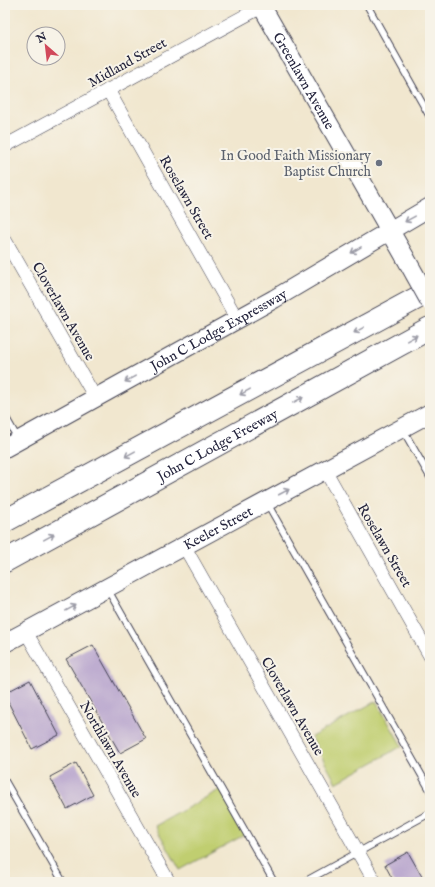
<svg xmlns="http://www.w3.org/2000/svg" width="435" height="887" font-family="'IM FELL English',serif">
<rect width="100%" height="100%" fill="#f7f3e8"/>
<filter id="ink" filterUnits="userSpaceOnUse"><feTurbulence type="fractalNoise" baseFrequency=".025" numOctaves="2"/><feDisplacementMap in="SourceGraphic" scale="8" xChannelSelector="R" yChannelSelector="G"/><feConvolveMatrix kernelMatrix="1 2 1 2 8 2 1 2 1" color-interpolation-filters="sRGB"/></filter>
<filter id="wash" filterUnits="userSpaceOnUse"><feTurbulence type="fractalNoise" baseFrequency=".012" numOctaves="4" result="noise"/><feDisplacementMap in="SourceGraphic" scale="16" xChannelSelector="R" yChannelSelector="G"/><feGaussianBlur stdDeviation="0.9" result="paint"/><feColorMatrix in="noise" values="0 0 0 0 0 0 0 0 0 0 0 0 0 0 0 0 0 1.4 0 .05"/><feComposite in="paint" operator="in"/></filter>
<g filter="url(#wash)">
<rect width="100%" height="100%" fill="#f1e7cf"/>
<g fill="#c0ce70" stroke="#717856">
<path d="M376 701 402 746 336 783 311 737Z"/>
<path d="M221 789 246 834 180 870 155 826Z"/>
</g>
<g id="blocks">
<g fill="#b7a4cd">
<path d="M93 645 146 739 120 753 66 659Z"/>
<path d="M30 680 59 735 32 749 5 696V693Z"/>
<path d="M76 763 93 795 67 809 50 777Z"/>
<path d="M408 852 425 882H394L385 865Z"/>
</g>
</g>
</g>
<g filter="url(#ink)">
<use href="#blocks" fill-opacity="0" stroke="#414051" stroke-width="1"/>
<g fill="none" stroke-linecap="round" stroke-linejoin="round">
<defs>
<g id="lane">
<path d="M367 5 430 117"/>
<path d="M5 416 18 439"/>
<path d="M403 430 430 477"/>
<path d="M267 503 430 790"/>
<path d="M108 590 274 882"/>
<path d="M5 781 63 882"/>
<path d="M304 882 430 813"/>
</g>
<g id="street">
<path d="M108 90 237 319"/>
<path d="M5 146 265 5"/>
<path d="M5 240 96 399"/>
<path d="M325 470 430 656"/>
<path d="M184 546 375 882"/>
<path d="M26 632 169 882"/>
</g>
<g id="secondary">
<path id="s1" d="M261 5 405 257"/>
<path id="s2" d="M5 448 274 299 430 207"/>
<path id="s3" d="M5 643 430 413"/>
</g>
<g id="highway">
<path d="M5 521 430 291"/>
<path id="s4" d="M5 561 430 328"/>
</g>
</defs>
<use href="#lane" stroke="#414051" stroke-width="8"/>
<use href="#street" stroke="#414051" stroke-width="14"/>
<use href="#secondary" stroke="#414051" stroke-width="20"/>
<use href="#highway" stroke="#414051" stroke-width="24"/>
<use href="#lane" stroke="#fff" stroke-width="6"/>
<use href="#street" stroke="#fff" stroke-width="13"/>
<use href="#secondary" stroke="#fff" stroke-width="18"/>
<use href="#highway" stroke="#fff" stroke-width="22"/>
<defs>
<path id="secondary-bridge" d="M405 257 430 302"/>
</defs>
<use href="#secondary-bridge" stroke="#414051" stroke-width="20" stroke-linecap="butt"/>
<use href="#secondary-bridge" stroke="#fff" stroke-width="18"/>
</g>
<defs><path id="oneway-shaft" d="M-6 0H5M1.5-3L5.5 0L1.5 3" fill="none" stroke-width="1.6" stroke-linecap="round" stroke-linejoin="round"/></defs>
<g stroke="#9c9ca7">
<use href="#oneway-shaft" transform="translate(410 219) rotate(151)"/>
<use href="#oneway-shaft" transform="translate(356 250) rotate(149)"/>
<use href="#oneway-shaft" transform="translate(359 330) rotate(151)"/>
<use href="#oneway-shaft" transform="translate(412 338) rotate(-29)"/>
<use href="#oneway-shaft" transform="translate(130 379) rotate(151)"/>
<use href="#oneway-shaft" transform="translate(245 392) rotate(151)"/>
<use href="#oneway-shaft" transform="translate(298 400) rotate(-29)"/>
<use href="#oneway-shaft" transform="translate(130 454) rotate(151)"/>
<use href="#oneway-shaft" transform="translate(284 492) rotate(-28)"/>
<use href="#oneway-shaft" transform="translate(49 537) rotate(-29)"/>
<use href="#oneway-shaft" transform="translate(71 608) rotate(-29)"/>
</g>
</g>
<circle fill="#6b7280" stroke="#f7f3e8" stroke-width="1.5" cx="379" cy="163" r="4"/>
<g text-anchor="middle" stroke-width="4" stroke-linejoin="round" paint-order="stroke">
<g font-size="14" fill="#22223b" stroke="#f7f3e8">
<text transform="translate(127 62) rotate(-29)" y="5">Midland Street</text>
<text dy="5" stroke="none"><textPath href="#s1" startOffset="87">Greenlawn Avenue</textPath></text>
<text transform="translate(187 197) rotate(60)" y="5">Roselawn Street</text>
<text transform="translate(64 311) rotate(60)" y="5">Cloverlawn Avenue</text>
<text dy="5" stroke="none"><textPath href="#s2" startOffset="244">John C Lodge Expressway</textPath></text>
<text dy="5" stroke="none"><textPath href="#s4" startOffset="242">John C Lodge Freeway</textPath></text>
<text dy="5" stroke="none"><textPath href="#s3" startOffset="242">Keeler Street</textPath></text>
<text transform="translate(385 545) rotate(60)" y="5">Roselawn Street</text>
<text transform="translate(293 706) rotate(60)" y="5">Cloverlawn Avenue</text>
<text transform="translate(111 749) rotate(60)" y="5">Northlawn Avenue</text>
</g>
<g font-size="14" fill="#5b616d" stroke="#f7f3e8" text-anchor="end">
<text x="371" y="160">In Good Faith Missionary<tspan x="371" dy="16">Baptist Church</tspan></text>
</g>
</g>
<rect width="435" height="887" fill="none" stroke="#f7f3e8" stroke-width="20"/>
<g transform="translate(46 46) rotate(332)"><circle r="19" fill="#f7f3e8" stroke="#a29fa3"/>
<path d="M0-3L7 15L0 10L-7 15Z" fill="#d1495b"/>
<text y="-6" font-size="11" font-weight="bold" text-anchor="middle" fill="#22223b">N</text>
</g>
</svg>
